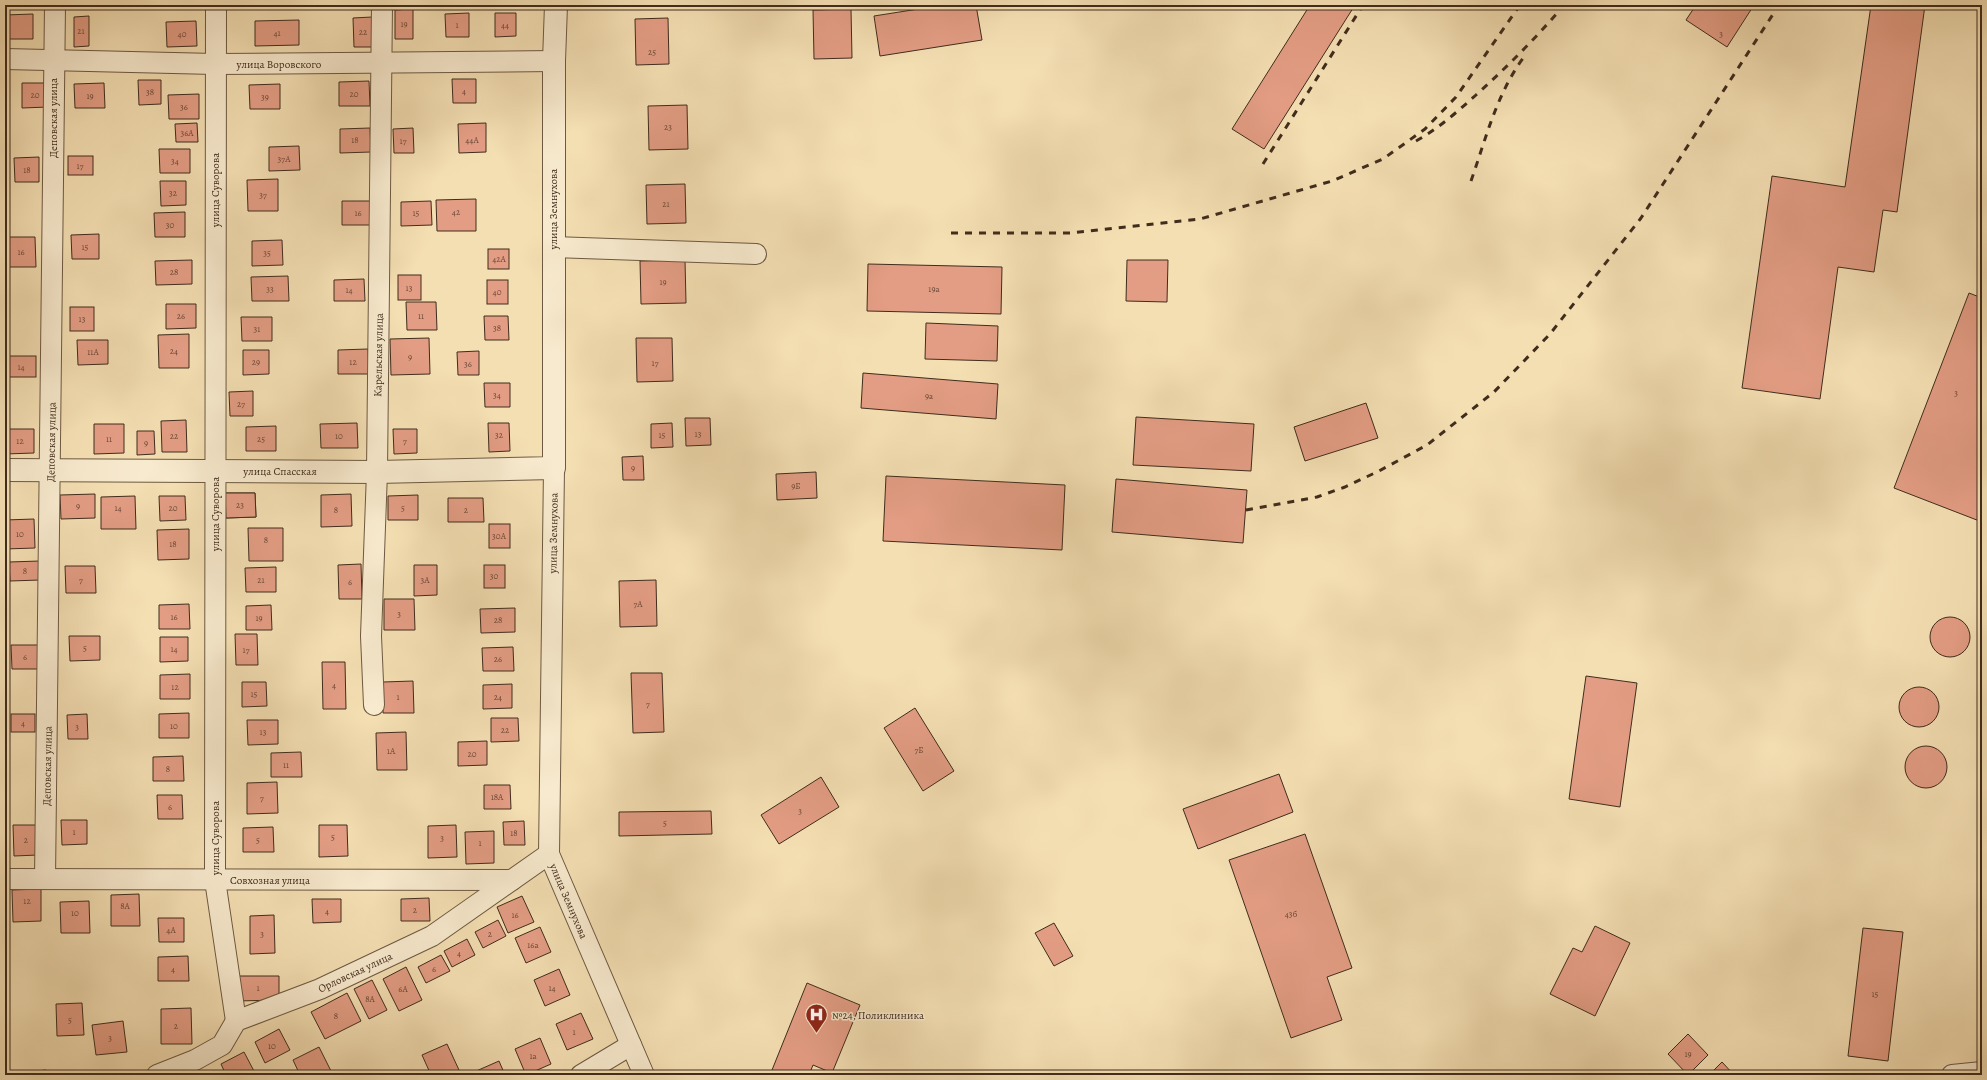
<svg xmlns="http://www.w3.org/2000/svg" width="1987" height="1080" font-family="Alegreya,serif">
<rect width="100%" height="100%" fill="#f4dfb3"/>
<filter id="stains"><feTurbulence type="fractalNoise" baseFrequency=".005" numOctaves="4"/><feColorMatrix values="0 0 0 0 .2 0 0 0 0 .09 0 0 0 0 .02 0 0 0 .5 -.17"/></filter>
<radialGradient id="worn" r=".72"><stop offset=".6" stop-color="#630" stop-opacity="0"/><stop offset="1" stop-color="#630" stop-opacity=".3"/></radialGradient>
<g fill="#e39d84" stroke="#402c1c">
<path d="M711 5H733L732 9Z"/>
<path d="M944 5H976L982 40 880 56 874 16Z"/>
<path d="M1310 5H1355L1264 149 1232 129Z"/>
<path d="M1696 5H1754L1727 47 1686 20Z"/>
<path d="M1871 5H1925L1897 212 1883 210 1874 272 1838 267 1820 399 1742 388 1772 176 1845 187Z"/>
<path d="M413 9V39H395V10Z"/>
<path d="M851 9 852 58 814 59 813 10Z"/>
<path d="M469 13V37H446L445 14Z"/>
<path d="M495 13H516V36L495 37Z"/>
<path d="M33 14V39H5V15Z"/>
<path d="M89 16V46L74 47V17Z"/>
<path d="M372 17V47H354L353 18Z"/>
<path d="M668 18 669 64 636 65 635 19Z"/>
<path d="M299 20V45L255 46V21Z"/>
<path d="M196 21 197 46 167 47 166 22Z"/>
<path d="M452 79H476V103H453Z"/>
<path d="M138 80H161V104L139 105Z"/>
<path d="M369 81 370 106H339V82Z"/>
<path d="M22 83H47L48 107 22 108Z"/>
<path d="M104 83 105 108H75L74 84Z"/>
<path d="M280 84V109H250L249 85Z"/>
<path d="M199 94V119H169L168 95Z"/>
<path d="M687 105 688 149 649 150 648 106Z"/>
<path d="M197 123 198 142H176L175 124Z"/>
<path d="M486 123V152L459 153 458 124Z"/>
<path d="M370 128 371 152 340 153V129Z"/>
<path d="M413 128 414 153H394L393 129Z"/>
<path d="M299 146 300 170 269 171V147Z"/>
<path d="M159 149H190V173H160Z"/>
<rect x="68" y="156" width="25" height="19"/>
<path d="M39 157V182H15L14 158Z"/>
<path d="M278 179V211H248L247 180Z"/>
<path d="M160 181H186V205L161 206Z"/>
<path d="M685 184 686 223 647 224 646 185Z"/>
<path d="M476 199V231H437L436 200Z"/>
<path d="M342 201H372L373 225H342Z"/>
<path d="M431 201 432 225 401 226V202Z"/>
<path d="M185 212V237H155L154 213Z"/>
<path d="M99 234V259H72L71 235Z"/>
<path d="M5 237H35L36 267H6Z"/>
<path d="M282 240 283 265 252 266V241Z"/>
<rect x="488" y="249" width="21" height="20"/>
<path d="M192 260V284L156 285 155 261Z"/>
<path d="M685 260 686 303 641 304 640 261Z"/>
<path d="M1127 260H1168L1167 302 1126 301Z"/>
<path d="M868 264 1002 267 1001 314 867 311Z"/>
<rect x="398" y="275" width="23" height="25"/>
<path d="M288 276 289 301H252L251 277Z"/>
<path d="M364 279 365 301H334V280Z"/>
<rect x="487" y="280" width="21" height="24"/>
<path d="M1969 293 1982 298V522L1894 488Z"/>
<path d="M406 302H436L437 330H407Z"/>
<path d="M166 304H196V328L166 329Z"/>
<rect x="70" y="307" width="24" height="24"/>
<path d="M484 316H508L509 340H485Z"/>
<path d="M241 317H272V341H242Z"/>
<path d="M926 323 998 326 997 361 925 359Z"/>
<path d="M189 334V368H159L158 335Z"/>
<path d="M429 338 430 374 391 375 390 339Z"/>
<path d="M636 338H672L673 381 637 382Z"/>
<path d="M77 340H108V364L78 365Z"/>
<path d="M368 349 369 374H338V350Z"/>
<path d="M243 350H269V374L243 375Z"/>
<path d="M479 351V375H458L457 352Z"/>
<rect x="6" y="356" width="30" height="21"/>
<path d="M863 373 998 384 996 419 861 408Z"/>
<path d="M484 383H510V407H485Z"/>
<path d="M253 391V416H230L229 392Z"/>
<path d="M1366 403 1378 438 1305 461 1294 427Z"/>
<path d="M1136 417 1254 424 1251 471 1133 465Z"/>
<path d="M685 418H710L711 445 686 446Z"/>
<path d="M186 420 187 452H162L161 421Z"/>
<path d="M357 423 358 448H321L320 424Z"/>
<path d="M488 423H509L510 451 489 452Z"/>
<path d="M672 423 673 447 651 448V424Z"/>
<path d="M94 424H124V453L94 454Z"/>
<path d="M276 426V451H246V427Z"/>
<path d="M5 429H34V453L5 454Z"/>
<path d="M393 429H417V453L394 454Z"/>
<path d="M137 431H154L155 454 137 455Z"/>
<path d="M643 456 644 480H623L622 457Z"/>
<path d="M816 472 817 498 777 500 776 474Z"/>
<path d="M886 476 1065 485 1062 550 883 541Z"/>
<path d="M1116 479 1247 490 1243 543 1112 532Z"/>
<path d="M225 493H255L256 517 226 518Z"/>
<path d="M225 493H255L256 517 226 518Z"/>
<path d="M95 494V518L61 519 60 495Z"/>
<path d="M351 494 352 526 321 527V495Z"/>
<path d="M418 495V520H388V496Z"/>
<path d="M135 496 136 529H101V497Z"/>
<path d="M159 496H185L186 520 160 521Z"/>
<path d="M448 498H483L484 522H448Z"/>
<path d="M34 519 35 548 5 549V520Z"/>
<rect x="489" y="524" width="21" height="24"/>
<path d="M248 528H283V561H249Z"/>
<path d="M189 529V559L158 560 157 530Z"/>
<path d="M40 561V580L10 581 9 562Z"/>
<path d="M361 564 362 599H339L338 565Z"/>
<path d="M414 565H437V595L414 596Z"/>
<rect x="484" y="565" width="21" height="23"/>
<path d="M65 566H95L96 593H66Z"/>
<path d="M276 567V592H246L245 568Z"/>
<path d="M656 580 657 626 620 627 619 581Z"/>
<path d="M384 599H414L415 630H384Z"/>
<path d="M189 604 190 629H159V605Z"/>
<path d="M271 605 272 630H246V606Z"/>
<path d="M515 608V632L481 633 480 609Z"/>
<circle cx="1950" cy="637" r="20"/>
<path d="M235 634H257L258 665H236Z"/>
<path d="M69 636H100V660L70 661Z"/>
<path d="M160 637H188V661L160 662Z"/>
<path d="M11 645H39V669H12Z"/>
<path d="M513 647 514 671H483L482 648Z"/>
<path d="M322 662H345L346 709H323Z"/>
<path d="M631 673H662L664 732 633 733Z"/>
<path d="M190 674V699H160V675Z"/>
<path d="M1586 676 1637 683 1620 807 1569 799Z"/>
<path d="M413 681 414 713H383V682Z"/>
<path d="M242 682H266L267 706 242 707Z"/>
<path d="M512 684V708L483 709V685Z"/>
<circle cx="1919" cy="707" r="20"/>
<path d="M915 708 954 771 923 791 884 728Z"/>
<path d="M189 713V738H159V714Z"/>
<rect x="11" y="714" width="24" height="18"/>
<path d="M87 714 88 739H68L67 715Z"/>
<path d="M491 718H518L519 741 491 742Z"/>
<path d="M247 720H278V744L248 745Z"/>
<path d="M406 732 407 770H377L376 733Z"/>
<path d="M487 741V765L458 766V742Z"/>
<circle cx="1926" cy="767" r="21"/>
<path d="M301 752 302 777H271V753Z"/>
<path d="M183 756 184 781H153V757Z"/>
<path d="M1279 774 1293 812 1198 849 1183 809Z"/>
<path d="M821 777 839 807 779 844 761 815Z"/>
<path d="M277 782 278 813 247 814V783Z"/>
<path d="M484 785H510L511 809H484Z"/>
<path d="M157 795H182L183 819H158Z"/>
<path d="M711 811 712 834 619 836V812Z"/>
<path d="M61 820H87V844L62 845Z"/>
<path d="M524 821 525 845H504L503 822Z"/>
<path d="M13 825H38V855L14 856Z"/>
<path d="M319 825H347L348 856 319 857Z"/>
<path d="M456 825 457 857 428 858V826Z"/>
<path d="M273 827 274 852H243V828Z"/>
<path d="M494 831V863L466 864 465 832Z"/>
<path d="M1305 834 1352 968 1327 977 1342 1020 1291 1038 1229 860Z"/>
<path d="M41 889V921L13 922 12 890Z"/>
<path d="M139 894 140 926H111V895Z"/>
<path d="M522 896 534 922 508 933 497 907Z"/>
<path d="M429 898 430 921H401V899Z"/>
<path d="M312 899H341V922L313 923Z"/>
<path d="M89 901 90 933H61L60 902Z"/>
<path d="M274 915 275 953 250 954V916Z"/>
<path d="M158 918H184V942H159Z"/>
<path d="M498 920 506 936 483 948 475 932Z"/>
<path d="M1054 923 1073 956 1054 966 1035 933Z"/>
<path d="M1595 926 1630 943 1595 1016 1550 994 1573 948 1582 952Z"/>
<path d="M540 927 551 952 526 963 515 938Z"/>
<path d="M1863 928 1903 932 1888 1061 1848 1056Z"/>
<path d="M467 939 475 955 452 967 444 951Z"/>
<path d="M441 955 450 971 426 983 418 967Z"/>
<path d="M188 956 189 981H158V957Z"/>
<path d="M406 967 422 1000 399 1011 383 979Z"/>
<path d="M559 969 570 995 545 1006 534 980Z"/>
<path d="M237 976H279V1000L237 1001Z"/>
<path d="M372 980 387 1010 369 1019 354 989Z"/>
<path d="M807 983 860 1005 832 1073 813 1065 809 1075H770Z"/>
<path d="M347 993 361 1021 325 1039 311 1012Z"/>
<path d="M82 1003 84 1035 57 1036 56 1004Z"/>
<path d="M191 1008 192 1044H161V1009Z"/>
<path d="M581 1013 593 1039 567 1050 556 1024Z"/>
<path d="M123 1021 127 1052 96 1055 92 1025Z"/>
<path d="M279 1029 290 1050 265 1063 255 1042Z"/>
<path d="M1688 1034 1708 1055 1688 1075 1668 1054Z"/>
<path d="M540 1038 551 1064 526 1075 515 1049Z"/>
<path d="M447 1044 459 1070 447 1075H431L422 1055Z"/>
<path d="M319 1047 333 1075H300L293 1060Z"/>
<path d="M244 1052 255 1073 251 1075H226L221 1064Z"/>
<path d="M499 1061 505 1075H475L474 1072Z"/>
<path d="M1722 1062 1734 1075H1709Z"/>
<path d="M46 1070V1075H17V1073Z"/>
</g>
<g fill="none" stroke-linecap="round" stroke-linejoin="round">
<defs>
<g id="minor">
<path d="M216 5 215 880 236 1021"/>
<path d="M5 59 215 64 554 61"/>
<path d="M553 247 756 254"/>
<path d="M554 468 549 854 644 1075"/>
<path d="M374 705 371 636 377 472 382 5"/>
<path d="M5 879 512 880"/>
<path d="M45 879 55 5"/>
<path d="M157 1075 195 1060 222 1045 236 1021 320 989 432 936 549 854"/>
<path d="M581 1075 631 1045"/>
<path d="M1952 1075 1982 1072"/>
</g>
<path id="tertiary" d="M5 470 377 472 554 468V61L556 5"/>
</defs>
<use href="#minor" stroke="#6d5942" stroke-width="22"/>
<use href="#tertiary" stroke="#6d5942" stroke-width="24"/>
<use href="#minor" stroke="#f8eace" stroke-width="20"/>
<use href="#tertiary" stroke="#f8eace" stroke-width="22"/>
<g stroke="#402c1c" stroke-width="3" stroke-dasharray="7 7" stroke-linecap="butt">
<path d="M1416 141C1438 129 1458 111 1476 95 1508 66 1537 37 1564 5"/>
<path d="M1263 164 1363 5"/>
<path d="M1471 181C1486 138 1497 93 1524 57"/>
<path d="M951 233H1071L1200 219 1332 181 1383 159 1425 129 1456 97 1520 5"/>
<path d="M1246 510 1317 497 1345 487 1379 471 1427 445 1494 392 1550 334 1641 218 1779 5"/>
</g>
</g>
<defs>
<symbol id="hospital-pin" viewBox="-11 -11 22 30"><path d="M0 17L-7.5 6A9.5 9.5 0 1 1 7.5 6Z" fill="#8f2418" stroke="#f8eace"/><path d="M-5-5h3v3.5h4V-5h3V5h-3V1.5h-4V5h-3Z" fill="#fff"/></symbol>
</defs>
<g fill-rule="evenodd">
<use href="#hospital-pin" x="804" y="1002" width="25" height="34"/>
</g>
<g text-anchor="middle" stroke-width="3" stroke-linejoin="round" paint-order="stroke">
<g font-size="9" fill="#694836">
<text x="404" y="27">19</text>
<text x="457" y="28">1</text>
<text x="505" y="28">44</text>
<text x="81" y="34">21</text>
<text x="363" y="35">22</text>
<text x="277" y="36">41</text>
<text x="182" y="37">40</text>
<text x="1721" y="37">3</text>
<text x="652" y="55">25</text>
<text x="464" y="94">4</text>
<text x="150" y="95">38</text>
<text x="354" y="97">20</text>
<text x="35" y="98">20</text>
<text x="90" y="99">19</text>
<text x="265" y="100">39</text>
<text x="184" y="110">36</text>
<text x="668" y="130">23</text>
<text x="187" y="136">36А</text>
<text x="355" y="143">18</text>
<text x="472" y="143">44А</text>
<text x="403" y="144">17</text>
<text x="284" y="162">37А</text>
<text x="175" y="164">34</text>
<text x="80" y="169">17</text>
<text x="27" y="173">18</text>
<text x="173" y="196">32</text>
<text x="263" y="198">37</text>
<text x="666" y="207">21</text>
<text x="456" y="215">42</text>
<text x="358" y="216">16</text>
<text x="416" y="216">15</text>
<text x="170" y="228">30</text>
<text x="85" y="250">15</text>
<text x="21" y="255">16</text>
<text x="267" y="256">35</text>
<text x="499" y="262">42А</text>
<text x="174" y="275">28</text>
<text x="663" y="285">19</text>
<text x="409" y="291">13</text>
<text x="270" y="292">33</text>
<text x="934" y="292">19а</text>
<text x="349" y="293">14</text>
<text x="497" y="295">40</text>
<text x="181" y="319">26</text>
<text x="421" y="319">11</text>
<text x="82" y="322">13</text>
<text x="497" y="331">38</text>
<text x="257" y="332">31</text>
<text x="174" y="354">24</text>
<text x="93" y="355">11А</text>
<text x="410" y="360">9</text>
<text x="256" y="365">29</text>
<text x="353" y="365">12</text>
<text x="655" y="366">17</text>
<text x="468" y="367">36</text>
<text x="21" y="370">14</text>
<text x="1956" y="396">3</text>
<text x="497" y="398">34</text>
<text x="929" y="399">9а</text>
<text x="241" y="407">27</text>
<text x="698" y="437">13</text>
<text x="499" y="438">32</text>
<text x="662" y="438">15</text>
<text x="174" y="439">22</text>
<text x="339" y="439">10</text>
<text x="109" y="442">11</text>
<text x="261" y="442">25</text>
<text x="20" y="444">12</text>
<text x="405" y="444">7</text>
<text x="146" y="446">9</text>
<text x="633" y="471">9</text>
<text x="796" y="489">9Б</text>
<text x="240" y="508">23</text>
<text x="78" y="509">9</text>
<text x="118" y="511">14</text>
<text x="173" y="511">20</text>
<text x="403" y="511">5</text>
<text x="336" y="513">8</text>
<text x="466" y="513">2</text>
<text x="20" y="537">10</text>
<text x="499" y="539">30А</text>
<text x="266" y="543">8</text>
<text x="173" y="547">18</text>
<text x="25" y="574">8</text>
<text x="494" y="579">30</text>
<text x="81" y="583">7</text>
<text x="261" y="583">21</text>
<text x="425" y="583">3А</text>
<text x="350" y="585">6</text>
<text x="638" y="607">7А</text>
<text x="399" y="617">3</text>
<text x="174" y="620">16</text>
<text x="259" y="621">19</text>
<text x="498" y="623">28</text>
<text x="85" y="651">5</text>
<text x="174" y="652">14</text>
<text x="246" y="653">17</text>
<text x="25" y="660">6</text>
<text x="498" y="662">26</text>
<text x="334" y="688">4</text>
<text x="175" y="690">12</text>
<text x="254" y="697">15</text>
<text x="398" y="700">1</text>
<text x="498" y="700">24</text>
<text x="648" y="707">7</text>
<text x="23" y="726">4</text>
<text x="174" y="729">10</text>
<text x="77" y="730">3</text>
<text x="505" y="733">22</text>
<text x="263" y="735">13</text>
<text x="919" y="753">7Б</text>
<text x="391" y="754">1А</text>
<text x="472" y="757">20</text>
<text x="286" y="768">11</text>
<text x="168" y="772">8</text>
<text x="497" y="800">18А</text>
<text x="262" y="801">7</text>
<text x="170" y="810">6</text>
<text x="800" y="814">3</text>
<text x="665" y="826">5</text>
<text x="74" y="835">1</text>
<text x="514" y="836">18</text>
<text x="333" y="840">5</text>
<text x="442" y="841">3</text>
<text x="26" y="843">2</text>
<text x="258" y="843">5</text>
<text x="480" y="846">1</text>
<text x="27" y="904">12</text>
<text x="125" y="909">8А</text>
<text x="415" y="913">2</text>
<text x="327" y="914">4</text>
<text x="75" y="916">10</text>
<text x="1291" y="917">43б</text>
<text x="515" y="918">16</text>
<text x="171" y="933">4А</text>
<text x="262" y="937">3</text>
<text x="490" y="937">2</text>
<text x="533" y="948">16а</text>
<text x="459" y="956">4</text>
<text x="173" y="972">4</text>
<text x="434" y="972">6</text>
<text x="258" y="991">1</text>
<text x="552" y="991">14</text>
<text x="403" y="992">6А</text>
<text x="1875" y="997">15</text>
<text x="370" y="1002">8А</text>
<text x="336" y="1019">8</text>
<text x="70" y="1023">5</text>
<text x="176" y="1029">2</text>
<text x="574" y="1035">1</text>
<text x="110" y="1041">3</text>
<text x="272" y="1049">10</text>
<text x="1688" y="1057">19</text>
<text x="533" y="1059">1а</text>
</g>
<g font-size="11" fill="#402c1c" stroke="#f8eace">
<text x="279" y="68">улица Воровского</text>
<text transform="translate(53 118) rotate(-90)" y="4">Деповская улица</text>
<text transform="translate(215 190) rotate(-90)" y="4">улица Суворова</text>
<text transform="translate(553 209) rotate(-90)" y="4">улица Земнухова</text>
<text transform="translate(378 355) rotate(-89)" y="4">Карельская улица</text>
<text transform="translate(51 442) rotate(-89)" y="4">Деповская улица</text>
<text x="280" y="475">улица Спасская</text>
<text transform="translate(215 514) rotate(-90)" y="4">улица Суворова</text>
<text transform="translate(553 533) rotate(-89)" y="4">улица Земнухова</text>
<text transform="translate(47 766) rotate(-89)" y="4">Деповская улица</text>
<text transform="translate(215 838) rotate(-90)" y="4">улица Суворова</text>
<text x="270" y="884">Совхозная улица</text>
<text transform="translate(569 901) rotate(67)" y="4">улица Земнухова</text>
<text transform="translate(355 972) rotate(-25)" y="4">Орловская улица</text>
</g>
<g font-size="11" fill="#402c1c" stroke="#f8eace" text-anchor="start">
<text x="832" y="1019">№24, Поликлиника</text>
</g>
</g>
<rect width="1987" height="1080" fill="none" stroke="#f4dfb3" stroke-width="20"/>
<rect x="6" y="6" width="1975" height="1068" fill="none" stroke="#402c1c" stroke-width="2"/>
<rect x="10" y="10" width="1967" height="1060" fill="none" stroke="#402c1c"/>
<rect width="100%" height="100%" filter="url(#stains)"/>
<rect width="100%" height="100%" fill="url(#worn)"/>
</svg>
